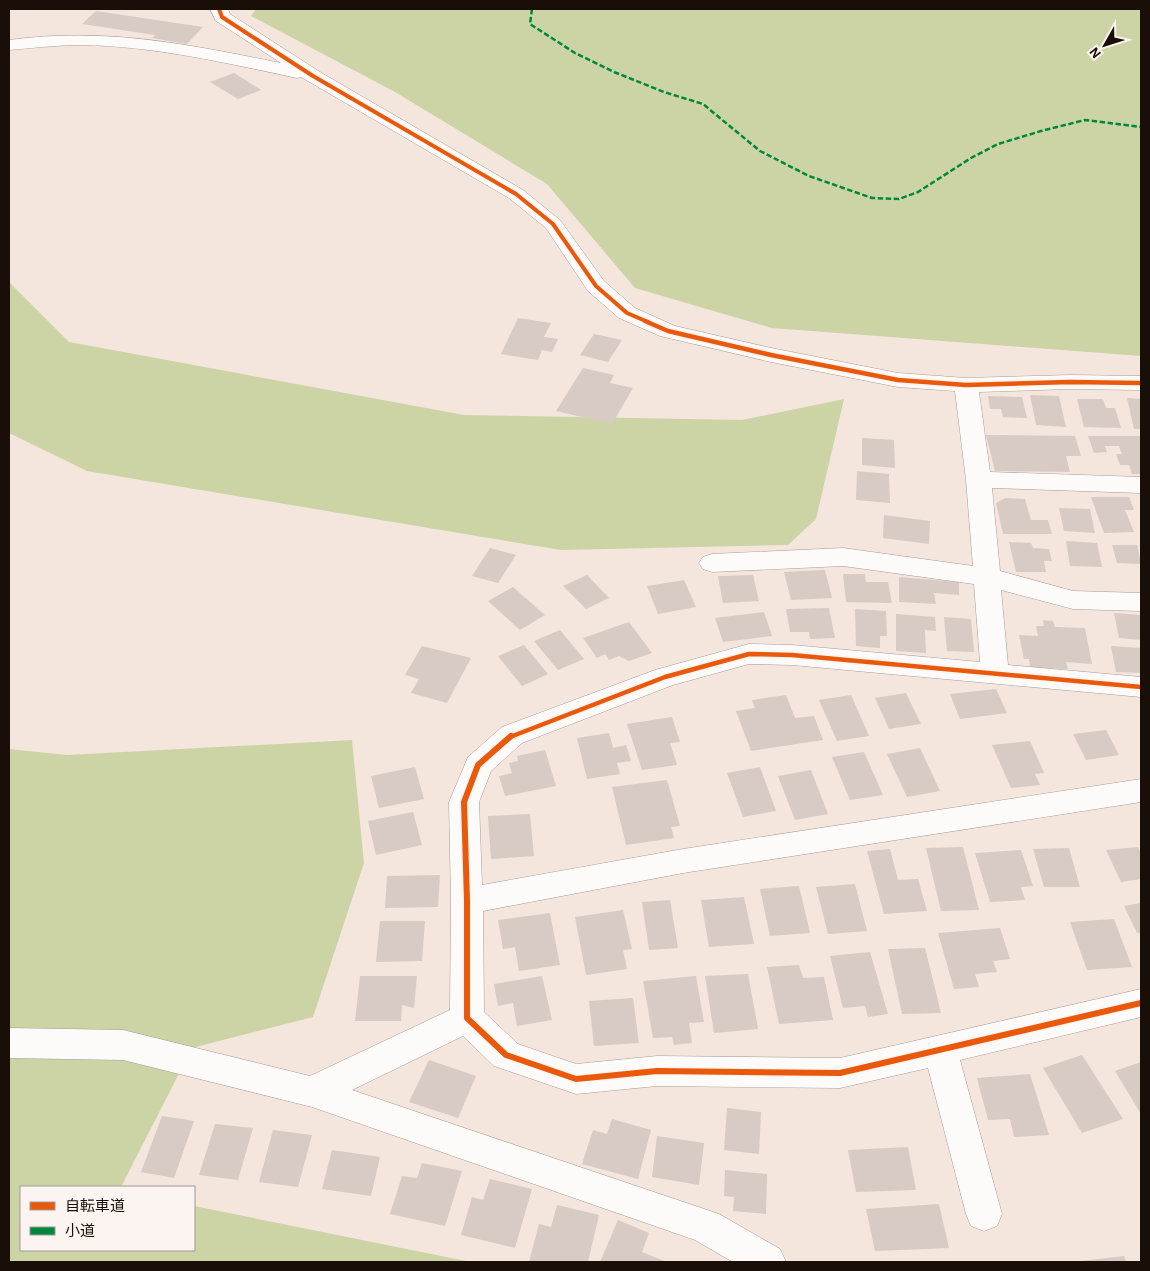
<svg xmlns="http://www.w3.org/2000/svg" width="1150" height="1271" font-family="'Alegreya Sans','Noto Sans JP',sans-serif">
<rect width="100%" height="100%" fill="#f4e5dd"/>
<g fill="#ccd4a6">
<path d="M256 9H1141V356L772 328 635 288 547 184 395 92 251 16Z"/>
<path d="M9 282 69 342 464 415 742 420 844 399 816 519 788 545 561 550 87 471 9 433Z"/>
<path d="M352 740 364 863 313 1017 192 1048 121 1187H21V1250H194V1206L471 1262H9V749L67 755Z"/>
</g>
<g fill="#d7cbc4">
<path d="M96 11 203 27 187 44 152 38 155 35 82 24Z"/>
<path d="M234 73 261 90 238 99 210 82Z"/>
<path d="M518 318 551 323 544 337 558 339 552 352 542 350 538 360 501 354Z"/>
<path d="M594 334 622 340 608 362 580 355Z"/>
<path d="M583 368 614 375 610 383 633 388 612 424 556 411Z"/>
<path d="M1030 395 1059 396 1066 427 1036 425Z"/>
<path d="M988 396 1022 397 1027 418 1003 417 1001 409H990Z"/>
<path d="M1127 398 1141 399V429H1134Z"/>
<path d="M1077 399H1103L1106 408H1115L1121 428 1084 427Z"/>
<path d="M986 435 1075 436 1081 456H1066L1070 472 995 471Z"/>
<path d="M1088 436H1141V474H1132L1129 465H1120L1116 454H1122L1119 446H1105L1107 452 1094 453Z"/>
<path d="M862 438 894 440 895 468 862 465Z"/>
<path d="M857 471 889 474 890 503 856 500Z"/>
<path d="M1091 497H1129L1134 510H1125L1134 532 1104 533Z"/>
<path d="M1005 498 1025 499 1031 520H1048L1052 534H1003L996 503Z"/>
<path d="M1059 508 1090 509 1095 533 1064 531Z"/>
<path d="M884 515 930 521 929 544 883 538Z"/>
<path d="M1066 541 1097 543 1102 567 1070 566Z"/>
<path d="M1009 542 1031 543 1033 548 1049 549 1052 561H1044L1046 572H1016Z"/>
<path d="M1112 545H1137L1141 564 1117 563Z"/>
<path d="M490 548 516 555 498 583 472 576Z"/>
<path d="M825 570 832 598 791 600 784 572Z"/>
<path d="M843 574H865L866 582H888L892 603 846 602Z"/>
<path d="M587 575 609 598 586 609 563 586Z"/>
<path d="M753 575 759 601 723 603 718 576Z"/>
<path d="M899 577 959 582V595L934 593 936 604 899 602Z"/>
<path d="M684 580 696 607 658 614 647 586Z"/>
<path d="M513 587 545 615 520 630 488 601Z"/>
<path d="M829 608 835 638 810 639 809 632H790L786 609Z"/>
<path d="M855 609 886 611 887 636H880V648L856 646Z"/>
<path d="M764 612 772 636 723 642 715 618Z"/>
<path d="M1114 613 1141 615V640L1119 638Z"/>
<path d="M896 614 935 617 936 631 925 630 926 653 896 651Z"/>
<path d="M944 617 971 619 974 652 947 651Z"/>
<path d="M1043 620 1053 621 1055 627 1085 628 1092 664 1066 662 1068 669 1030 667 1029 659H1024L1019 635 1038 636 1036 626H1044Z"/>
<path d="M629 622 652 653 629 661 619 656 609 660 605 654 597 658 583 638Z"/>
<path d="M560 630 584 659 558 670 534 641Z"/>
<path d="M524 645 548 674 522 686 498 656Z"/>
<path d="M422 646 471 658 447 703 411 693 419 679 405 675Z"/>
<path d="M1111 646 1141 648V673L1116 672Z"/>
<path d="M996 689 1007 713 960 719 950 694Z"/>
<path d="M906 693 921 724 889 729 875 698Z"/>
<path d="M786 695 795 718 814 716 823 740 751 751 736 711 755 708 752 700Z"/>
<path d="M851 695 869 736 837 741 819 700Z"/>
<path d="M672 717 680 742 670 743 677 765 642 770 627 724Z"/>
<path d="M1106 730 1119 755 1086 760 1073 734Z"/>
<path d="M609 733 613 748 626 745 631 761 617 763 620 774 587 779 577 738Z"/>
<path d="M1030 741 1044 773 1035 774 1040 785 1011 788 992 745Z"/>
<path d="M920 748 940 791 907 797 887 754Z"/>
<path d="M545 750 556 786 505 796 499 776 512 773 509 763 518 761 517 756Z"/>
<path d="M864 752 883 795 850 800 832 757Z"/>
<path d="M415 767 424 799 379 808 371 776Z"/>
<path d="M760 767 776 811 743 817 727 773Z"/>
<path d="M811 770 828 814 795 820 778 776Z"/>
<path d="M667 780 680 826 671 827 674 838 626 845 612 787Z"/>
<path d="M413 812 422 845 376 855 368 821Z"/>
<path d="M530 814 534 856 491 859 488 816Z"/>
<path d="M963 847 979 910 941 911 926 848Z"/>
<path d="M1138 847 1141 854V879L1121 882 1106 850Z"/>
<path d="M1069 848 1080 887H1044L1033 849Z"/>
<path d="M890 849 898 880 918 879 927 911 884 914 867 851Z"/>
<path d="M1021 850 1033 886 1021 887 1025 900 990 902 975 853Z"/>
<path d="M440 875 438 907 385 908 387 876Z"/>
<path d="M855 884 867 931 828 934 816 887Z"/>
<path d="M799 886 810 933 770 936 760 889Z"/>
<path d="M744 897 754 944 709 947 701 900Z"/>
<path d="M670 900 678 948 649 950 642 902Z"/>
<path d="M1141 903V933H1137L1124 906Z"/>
<path d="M623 910 632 949 623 950 627 969 586 975 575 917Z"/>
<path d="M550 913 560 965 519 971 515 947 503 949 498 920Z"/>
<path d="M1114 919 1132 967 1087 970 1070 922Z"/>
<path d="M380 921H425L422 961 376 962Z"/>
<path d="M1000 928 1010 959 993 961 997 972 975 974 979 987 954 989 938 933Z"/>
<path d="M925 948 941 1013 902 1014 888 949Z"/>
<path d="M870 952 888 1014 868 1017 865 1006 843 1008 830 956Z"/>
<path d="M799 965 803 978 824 977 833 1020 779 1024 767 967Z"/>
<path d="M748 974 758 1029 714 1033 705 976Z"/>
<path d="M360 976H417L414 1008 402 1005 401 1021H355Z"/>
<path d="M542 976 552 1020 517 1026 513 1003 498 1006 494 984Z"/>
<path d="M696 976 704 1022 689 1023 692 1043 674 1045 672 1037 653 1038 643 981Z"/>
<path d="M633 998 639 1043 594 1046 589 1001Z"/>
<path d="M1082 1055 1123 1119 1082 1133 1043 1068Z"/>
<path d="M429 1060 476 1076 458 1118 409 1102Z"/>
<path d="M1141 1062V1114L1115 1071Z"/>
<path d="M1030 1074 1049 1135 1014 1137 1010 1119 988 1120 977 1078Z"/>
<path d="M727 1108 761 1112 759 1154 724 1150Z"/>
<path d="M162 1116 194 1121 174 1178 141 1172Z"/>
<path d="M612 1119 651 1130 638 1179 582 1164 593 1130 607 1134Z"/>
<path d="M215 1124 253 1128 238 1180 199 1175Z"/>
<path d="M273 1130 312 1135 298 1187 259 1182Z"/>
<path d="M657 1136 704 1143 699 1185 652 1177Z"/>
<path d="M908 1147 916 1190 856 1192 848 1150Z"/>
<path d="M332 1150 380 1157 371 1196 322 1189Z"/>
<path d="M422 1163 462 1171 445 1226 390 1214 402 1176 417 1178Z"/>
<path d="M725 1170 767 1174 766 1214 733 1211 734 1197 724 1196Z"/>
<path d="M490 1179 532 1189 515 1248 461 1235 472 1197 483 1200Z"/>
<path d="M939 1204 949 1248 875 1251 866 1209Z"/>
<path d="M557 1205 599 1215 588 1262H529L539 1224 551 1227Z"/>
<path d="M618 1220 649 1233 642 1252 667 1262H600Z"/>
<path d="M1124 1256 1126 1262H1081V1261Z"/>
</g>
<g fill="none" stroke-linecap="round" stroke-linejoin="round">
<defs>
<path id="street" d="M210 9H228L230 14 320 72 523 190 560 220 604 281 635 308 675 326 771 348 898 373 966 378 1070 375 1141 376V390L1070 389 979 392 990 472 1141 477V493L992 488 1000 571 1073 591 1141 593V611L1073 609 1001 590 1008 665 1141 677V697L792 665 749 664 673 685 522 743 491 771 479 802 482 885 683 849 1141 779V802L683 873 483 911 484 1012 518 1044 576 1064 657 1056 840 1058 1141 989V1017L960 1060 1002 1214 997 1226 984 1231 971 1226 966 1214 928 1068 840 1088 657 1086 576 1094 494 1066 463 1036 352 1090 719 1214 780 1249 786 1262H733L695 1240 312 1107 123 1060 9 1058V1028L123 1030 310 1076 450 1010 451 901 449 802 468 757 502 727 655 670 749 644 792 645 980 662 974 584 843 566 712 572 703 569 699 563 703 557 712 554 843 548 973 566 966 480 955 391 898 387 771 362 660 336 619 318 588 291 546 228 509 198 301 77 297 78C226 63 154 46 81 45 57 45 33 48 9 50V40C106 27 186 44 281 63L216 21Z"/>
</defs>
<use href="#street" stroke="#a89c95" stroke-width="1"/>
<use href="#street" fill="#fdfbfa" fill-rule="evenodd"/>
<path stroke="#00873e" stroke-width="2.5" stroke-dasharray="5.5 2.5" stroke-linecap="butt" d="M532 9 530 24 575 53 614 72 664 92 703 104 760 151 809 176 872 198 899 199 918 192 971 158 998 144 1041 131 1085 120 1141 127"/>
<defs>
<path id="cycleway-far2" d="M219 9 222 17 313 76 516 194 553 224 596 286 627 313 648 322"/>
<g id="cycleway-far1">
<path d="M645 321 668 331 771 355 898 380 966 385 1070 382 1141 383"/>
<path d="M510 737 665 677 749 654 792 655 1141 687"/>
</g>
<path id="cycleway" d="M511 736 478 765 464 802 467 901V1018L506 1055 576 1079 657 1071 840 1073 1141 1003"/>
</defs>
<use href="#cycleway-far2" stroke="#fbf4f0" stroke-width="6"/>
<use href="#cycleway-far1" stroke="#fbf4f0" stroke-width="8"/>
<use href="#cycleway" stroke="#fbf4f0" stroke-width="9"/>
<use href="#cycleway-far2" stroke="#e8590c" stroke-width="4"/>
<use href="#cycleway-far1" stroke="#e8590c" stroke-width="4.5"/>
<use href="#cycleway" stroke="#e8590c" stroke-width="6"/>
</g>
<rect width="1150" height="1271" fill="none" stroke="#190e08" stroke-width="20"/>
<rect x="20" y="1186" width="175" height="65" fill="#fbf4f0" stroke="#a19893"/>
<rect x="30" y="1202" width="25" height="8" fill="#e8590c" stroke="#a19893"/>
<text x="65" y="1211" font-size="15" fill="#190e08">自転車道</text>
<rect x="30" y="1227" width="25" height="8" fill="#00873e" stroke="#a19893"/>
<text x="65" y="1236" font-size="15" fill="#190e08">小道</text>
<g transform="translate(1105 45) rotate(231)" stroke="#fbf4f0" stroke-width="4" paint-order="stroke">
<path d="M0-4L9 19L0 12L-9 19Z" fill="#190e08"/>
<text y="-8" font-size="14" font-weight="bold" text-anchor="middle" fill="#190e08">N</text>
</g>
</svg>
